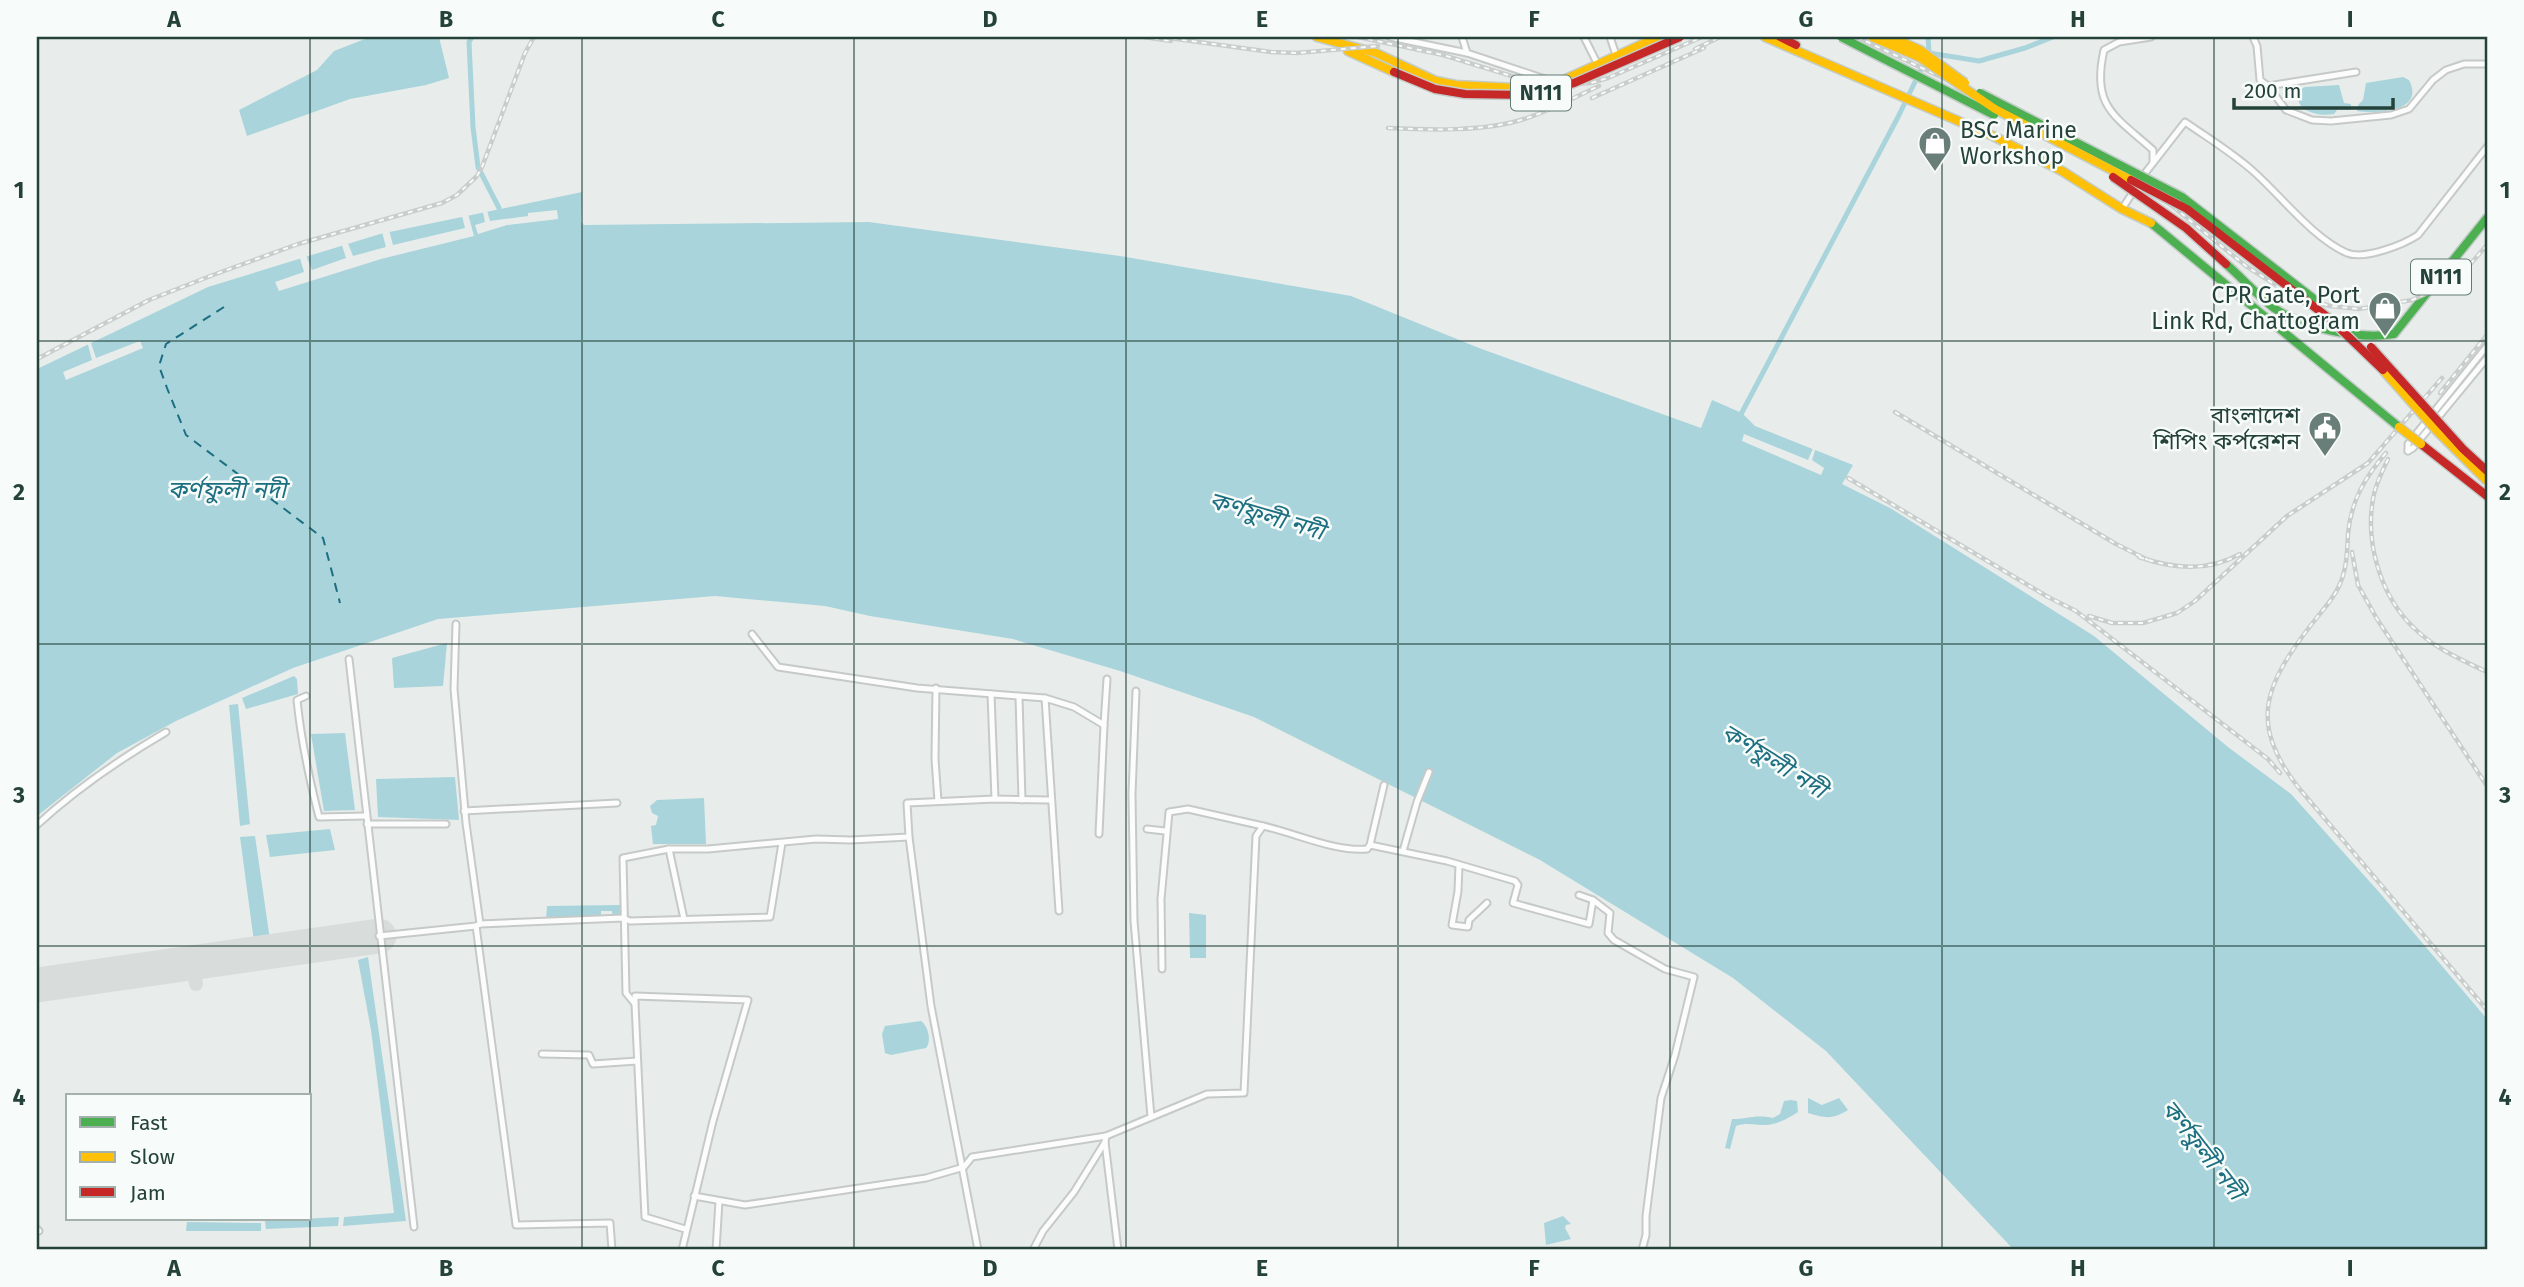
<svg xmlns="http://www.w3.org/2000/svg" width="2524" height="1287" font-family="'Fira Sans','Noto Sans Bengali',sans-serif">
<rect width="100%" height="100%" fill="#e8edeb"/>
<g fill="#a9d4db">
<path d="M370 37H439L449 78 426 85 350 99 247 136 239 110 317 70 334 51Z"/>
<path d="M2403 77 2409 80C2426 112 2376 114 2357 111L2358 105 2363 100 2366 83Z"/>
<path d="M2339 85 2344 103 2351 104V110H2337L2334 114C2318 117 2292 111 2299 90L2305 87Z"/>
<path d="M582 192 581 222 584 225 869 222 1120 256 1351 296 1479 348 1701 428 1712 400 1742 413 1755 426 1853 465 1842 484 1890 508 2094 636 2228 747 2291 794 2379 892 2487 1019V1250H2014L1826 1051 1733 978 1540 860 1254 717 1120 671 1013 639 870 616 825 606 715 596 438 619 293 668 176 721 117 753 37 816V369L208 287 380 234Z"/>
<path d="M447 643 443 686 394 688 392 658Z"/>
<path d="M294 676 297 679 298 694 246 709 242 698Z"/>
<path d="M238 704 250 824 240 826 229 705Z"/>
<path d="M345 733 355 810 324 811 311 734Z"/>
<path d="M455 777 459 820 378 817 376 779Z"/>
<path d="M704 798 706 844H653L651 826 656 825 658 816 652 813 650 806 657 800Z"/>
<path d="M330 829 335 850 270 857 266 835Z"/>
<path d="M255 836 270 940 254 942 240 837Z"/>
<path d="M620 905V917L613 918 612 911H601V917L546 920 547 906Z"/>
<path d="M1189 913 1206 915V958H1190Z"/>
<path d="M368 957 406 1221 343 1226 344 1217 394 1213 371 1030 358 960Z"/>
<path d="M921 1021C928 1026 932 1041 926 1048L891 1055 885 1053 882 1034 885 1026Z"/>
<path d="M1808 1098 1822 1105 1839 1098 1848 1110C1832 1120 1825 1118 1808 1113Z"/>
<path d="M1791 1100 1797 1101 1798 1112C1787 1119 1778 1124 1765 1125 1755 1125 1746 1122 1736 1126L1730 1149 1725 1148 1732 1119C1749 1119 1755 1114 1773 1118L1780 1114 1784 1101Z"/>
<path d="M1563 1216 1571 1224 1566 1225 1565 1228 1571 1239 1546 1245 1544 1223Z"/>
<path d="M339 1217 338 1226 266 1229 265 1221Z"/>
<path d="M187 1222 261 1223V1231H186Z"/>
</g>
<g fill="#e8edeb">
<path d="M482 207H486L490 221 528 216V213L557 210 558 219 507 225 478 234 475 225 485 222Z"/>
<path d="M467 210 474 236 381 259 279 291 275 282 304 272 299 255 305 253 312 270 346 258 341 242 347 241 353 256 386 247 382 232 389 230 393 245 465 228 461 212Z"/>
<path d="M90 340 96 358 140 341 143 348 66 380 63 372 92 360 87 341Z"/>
<path d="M1744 434 1808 460 1814 446 1816 447 1812 460 1824 468 1821 475 1742 441Z"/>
</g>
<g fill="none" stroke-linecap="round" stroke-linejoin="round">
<g stroke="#a9d4db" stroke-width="5">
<path d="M472 37 469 42 473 127 478 167 499 208 500 214"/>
<path d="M1929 53 1979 61 2025 48 2053 37"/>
<path d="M1739 418 1898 117 1929 53 1928 37"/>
</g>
<path stroke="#1c6f80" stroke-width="2" stroke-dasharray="9 7" stroke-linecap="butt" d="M224 307 166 344 159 366 167 388 186 435 323 538 340 603"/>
<path stroke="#d8dddc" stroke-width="14" d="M193 964 196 984"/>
<path stroke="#d8dddc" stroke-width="35" d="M37 985 379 936"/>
<defs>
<g id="street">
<path d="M1390 37 1467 53 1554 82"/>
<path d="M1462 37 1467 53"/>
<path d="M1584 37 1597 63"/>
<path d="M1610 37 1616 55"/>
<path d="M2253 37 2257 46 2260 80 2268 86 2356 72"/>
<path d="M2268 86 2286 110 2312 120 2331 121 2391 115 2409 109 2433 80 2446 70 2464 64H2487"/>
<path d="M2153 163 2185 122C2208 138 2233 153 2254 172 2282 197 2313 238 2347 253 2364 260 2403 245 2418 235L2487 147"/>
<path d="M2142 177 2153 163V150C2115 116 2091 107 2104 50L2119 42 2151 37"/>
<path d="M2122 209 2133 192"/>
<path d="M2408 451V444L2487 346"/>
<path d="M2408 451 2413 448 2487 358"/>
<path d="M456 624 454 689 466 823 480 924 476 926 516 1225 610 1223 612 1250"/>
<path d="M752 634 778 667 917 688 1045 698 1074 707 1104 725 1107 679"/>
<path d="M349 659 414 1227"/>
<path d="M936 688 935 759 938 801"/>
<path d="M1136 691 1132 794 1134 921 1151 1117"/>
<path d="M991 694 995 799"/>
<path d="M306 696 297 700C301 740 309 778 319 817L366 816"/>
<path d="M1019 697 1022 800"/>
<path d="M1045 698 1059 911"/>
<path d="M464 811 617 803"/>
<path d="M367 824H446"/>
<path d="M37 825C76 789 120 759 166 732"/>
<path d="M1263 826C1295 833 1335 852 1367 849L1370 845 1384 785"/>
<path d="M1147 829 1165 831"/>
<path d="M1099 834 1104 725"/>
<path d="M1370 845 1447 861 1515 881 1518 885 1513 903 1589 924 1593 900 1610 913 1608 933 1614 940 1665 969 1694 977 1675 1055 1661 1098 1646 1216V1235L1642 1250"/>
<path d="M669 849 684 919"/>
<path d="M1403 851 1417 802 1429 772"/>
<path d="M1459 865 1458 891 1452 925 1468 927 1469 920 1487 903"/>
<path d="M1579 895 1593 900"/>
<path d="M480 924 623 918 630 921 770 917 782 843"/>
<path d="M379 936 476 926"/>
<path d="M635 1004V996L748 1000 713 1121 682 1250"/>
<path d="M542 1054 589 1055 593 1064 637 1061"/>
<path d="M1105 1142 1118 1250"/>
<path d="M694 1196 745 1205 926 1178 964 1167 972 1157 1106 1136 1207 1094 1244 1093 1256 836 1263 826 1188 809 1169 812 1161 899 1162 969"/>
<path d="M37 1229 39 1231"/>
<path d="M685 1229 645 1217 635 1004 626 993 623 858 669 849H708L816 839 851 840 909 837"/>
<path d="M716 1250 719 1201"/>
<path d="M978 1250 931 1006 909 837 907 803 995 799 1050 800"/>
<path d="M1033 1250 1043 1231 1074 1192 1105 1142 1106 1136"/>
</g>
<g id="fast">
<path d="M2151 223 2399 427"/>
<path d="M2226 264C2242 278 2257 295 2274 308 2302 328 2360 340 2394 334L2487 218"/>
</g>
<g id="slow">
<path d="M1317 37 1376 53 1436 81 1456 85 1536 89 1557 83 1658 37"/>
<path d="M1765 37 1993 136 2062 171 2122 209 2151 223"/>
<path d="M1348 51 1394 72"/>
</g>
<g id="jam">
<path d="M1780 37 1796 45"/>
<path d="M2421 444 2487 496"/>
</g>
</defs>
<use href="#street" stroke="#c5cac8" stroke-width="9"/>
<use href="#fast" stroke="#c3ccc9" stroke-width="11"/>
<use href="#slow" stroke="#c3ccc9" stroke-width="11"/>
<use href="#jam" stroke="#c3ccc9" stroke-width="11"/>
<use href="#street" stroke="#fcfcfc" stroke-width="5"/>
<use href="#fast" stroke="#4caf50" stroke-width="8"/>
<use href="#slow" stroke="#ffc107" stroke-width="8"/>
<use href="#jam" stroke="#c62828" stroke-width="8"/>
<defs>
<g id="rail">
<path d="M1144 37 1171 41"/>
<path d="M1162 37 1271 52 1297 53 1378 46"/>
<path d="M1358 37 1443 55 1544 86 1591 83 1608 78 1702 37"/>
<path d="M1857 37 2096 151 2166 201 2246 266 2285 291 2300 297 2330 306 2359 309 2412 300 2439 288 2466 269 2487 245"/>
<path d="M1695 49 1720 37"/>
<path d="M1592 98 1704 48"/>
<path d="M1388 128C1429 130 1484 132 1524 119 1550 111 1575 97 1599 86"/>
<path d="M37 359 149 300 213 275 298 244 442 203 457 195 477 176 482 167 525 53 534 37"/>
<path d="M2440 393 2487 335"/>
<path d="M1895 412 2116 544 2148 560"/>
<path d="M2386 453C2365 477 2351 501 2348 534 2347 552 2347 569 2339 586 2333 600 2320 613 2311 625 2265 685 2248 722 2298 787L2487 1010"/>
<path d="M2388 459C2382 472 2375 485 2373 499 2365 543 2381 597 2414 628 2434 648 2462 660 2487 672"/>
<path d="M1848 478 2048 597 2076 611 2268 759 2280 773"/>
<path d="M2352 552 2358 585 2377 619 2487 786"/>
<path d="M2139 557C2174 569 2208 572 2240 554"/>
<path d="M2089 616 2112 623H2143L2177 613 2195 601 2287 516 2368 463 2442 378"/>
</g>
</defs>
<use href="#rail" stroke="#c9cdcc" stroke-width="4.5"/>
<use href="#rail" stroke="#f7fbf9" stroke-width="2" stroke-dasharray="5" stroke-linecap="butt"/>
<defs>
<g id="fast-bridge">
<path d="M1841 37 1994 115"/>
<path d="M1980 93 2182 197 2314 299"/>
</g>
<g id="slow-bridge">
<path d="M1872 37 1919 57 1995 109 2131 180"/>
<path d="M1891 37 1920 50 1965 83"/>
<path d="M2383 370 2437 431 2487 481"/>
<path d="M2399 427 2421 444"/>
</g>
<g id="jam-bridge">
<path d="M1394 72 1435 89 1465 94 1527 95 1574 83 1680 37"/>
<path d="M2113 177 2186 228 2226 264"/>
<path d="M2131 180 2187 209 2330 319 2383 370"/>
<path d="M2371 347 2463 449 2487 471"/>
</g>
</defs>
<use href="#fast-bridge" stroke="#c3ccc9" stroke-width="11" stroke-linecap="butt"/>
<use href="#slow-bridge" stroke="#c3ccc9" stroke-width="11" stroke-linecap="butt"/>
<use href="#jam-bridge" stroke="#c3ccc9" stroke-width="11" stroke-linecap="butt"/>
<use href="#fast-bridge" stroke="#4caf50" stroke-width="8"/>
<use href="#slow-bridge" stroke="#ffc107" stroke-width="8"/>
<use href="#jam-bridge" stroke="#c62828" stroke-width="8"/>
</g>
<path fill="none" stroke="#24423a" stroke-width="2" stroke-opacity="0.55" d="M310 37V1250M582 37V1250M854 37V1250M1126 37V1250M1398 37V1250M1670 37V1250M1942 37V1250M2214 37V1250M37 341H2487M37 644H2487M37 946H2487"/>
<defs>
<symbol id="shop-pin" viewBox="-11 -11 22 30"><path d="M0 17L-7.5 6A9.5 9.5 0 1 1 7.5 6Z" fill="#697e78" stroke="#f7fbf9"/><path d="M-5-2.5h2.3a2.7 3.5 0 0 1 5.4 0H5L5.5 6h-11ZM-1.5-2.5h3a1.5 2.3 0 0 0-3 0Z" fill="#fff"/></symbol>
<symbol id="civic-pin" viewBox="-11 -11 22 30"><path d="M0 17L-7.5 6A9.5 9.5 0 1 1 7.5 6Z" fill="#697e78" stroke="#f7fbf9"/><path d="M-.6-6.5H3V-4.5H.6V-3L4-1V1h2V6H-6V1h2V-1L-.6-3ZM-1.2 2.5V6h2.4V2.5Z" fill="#fff"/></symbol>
</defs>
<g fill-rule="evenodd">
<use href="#shop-pin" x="1916" y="124" width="38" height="52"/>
<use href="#shop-pin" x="2366" y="289" width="38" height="52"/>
<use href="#civic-pin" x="2306" y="409" width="38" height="52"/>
</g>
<g text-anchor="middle" stroke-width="5" stroke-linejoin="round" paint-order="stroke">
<g fill="#f7fbf9" stroke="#637a73" stroke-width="2">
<rect x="1511" y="75.5" width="60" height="35" rx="5"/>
<rect x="2411" y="259.5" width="60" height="35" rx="5"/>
</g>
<g font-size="21" font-weight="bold" fill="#24423a">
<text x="1541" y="100">N111</text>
<text x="2441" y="284">N111</text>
</g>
<g font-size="23" fill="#24423a" stroke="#f7fbf9" text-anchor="end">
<text x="1960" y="138" text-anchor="start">BSC Marine<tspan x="1960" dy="26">Workshop</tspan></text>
<text x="2360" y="303">CPR Gate, Port<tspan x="2360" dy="26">Link Rd, Chattogram</tspan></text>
<text x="2300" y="423">বাংলাদেশ<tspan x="2300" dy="26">শিপিং কর্পরেশন</tspan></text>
</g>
<g font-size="24" font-style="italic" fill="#1c6f80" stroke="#f7fbf9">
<text x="227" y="498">কর্ণফুলী নদী</text>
<text transform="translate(1267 516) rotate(16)" y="8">কর্ণফুলী নদী</text>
<text transform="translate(1774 761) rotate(32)" y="8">কর্ণফুলী নদী</text>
<text transform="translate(2203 1150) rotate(52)" y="8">কর্ণফুলী নদী</text>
</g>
</g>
<rect width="2524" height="1287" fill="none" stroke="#f7fbf9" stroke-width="77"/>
<rect x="66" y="1094" width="245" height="126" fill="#f7fbf9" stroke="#a3b1ad" stroke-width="2"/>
<rect x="80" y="1117" width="35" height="10" fill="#4caf50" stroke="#a3b1ad" stroke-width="2"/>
<text x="130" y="1130" font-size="21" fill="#24423a">Fast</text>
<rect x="80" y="1152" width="35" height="10" fill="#ffc107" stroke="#a3b1ad" stroke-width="2"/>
<text x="130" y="1164" font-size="21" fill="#24423a">Slow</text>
<rect x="80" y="1187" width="35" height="10" fill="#c62828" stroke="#a3b1ad" stroke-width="2"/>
<text x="130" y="1200" font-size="21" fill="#24423a">Jam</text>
<path d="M2234 98v10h159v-10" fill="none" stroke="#24423a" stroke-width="3.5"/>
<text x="2244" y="98" font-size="21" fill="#24423a" stroke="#f7fbf9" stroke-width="5" paint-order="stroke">200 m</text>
<rect x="38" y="38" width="2448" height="1210" fill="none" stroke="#24423a" stroke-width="2.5"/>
<g font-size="23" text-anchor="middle" font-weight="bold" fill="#24423a">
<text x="174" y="27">A</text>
<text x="446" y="27">B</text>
<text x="718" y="27">C</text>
<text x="990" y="27">D</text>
<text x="1262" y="27">E</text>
<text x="1534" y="27">F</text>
<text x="1806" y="27">G</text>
<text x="2078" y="27">H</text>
<text x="2350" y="27">I</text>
<text x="19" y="198">1</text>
<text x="2505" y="198">1</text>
<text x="19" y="500">2</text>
<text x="2505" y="500">2</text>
<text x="19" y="803">3</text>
<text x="2505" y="803">3</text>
<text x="19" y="1105">4</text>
<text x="2505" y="1105">4</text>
<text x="174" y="1276">A</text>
<text x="446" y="1276">B</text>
<text x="718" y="1276">C</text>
<text x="990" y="1276">D</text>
<text x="1262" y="1276">E</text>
<text x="1534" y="1276">F</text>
<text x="1806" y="1276">G</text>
<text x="2078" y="1276">H</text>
<text x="2350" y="1276">I</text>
</g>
</svg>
